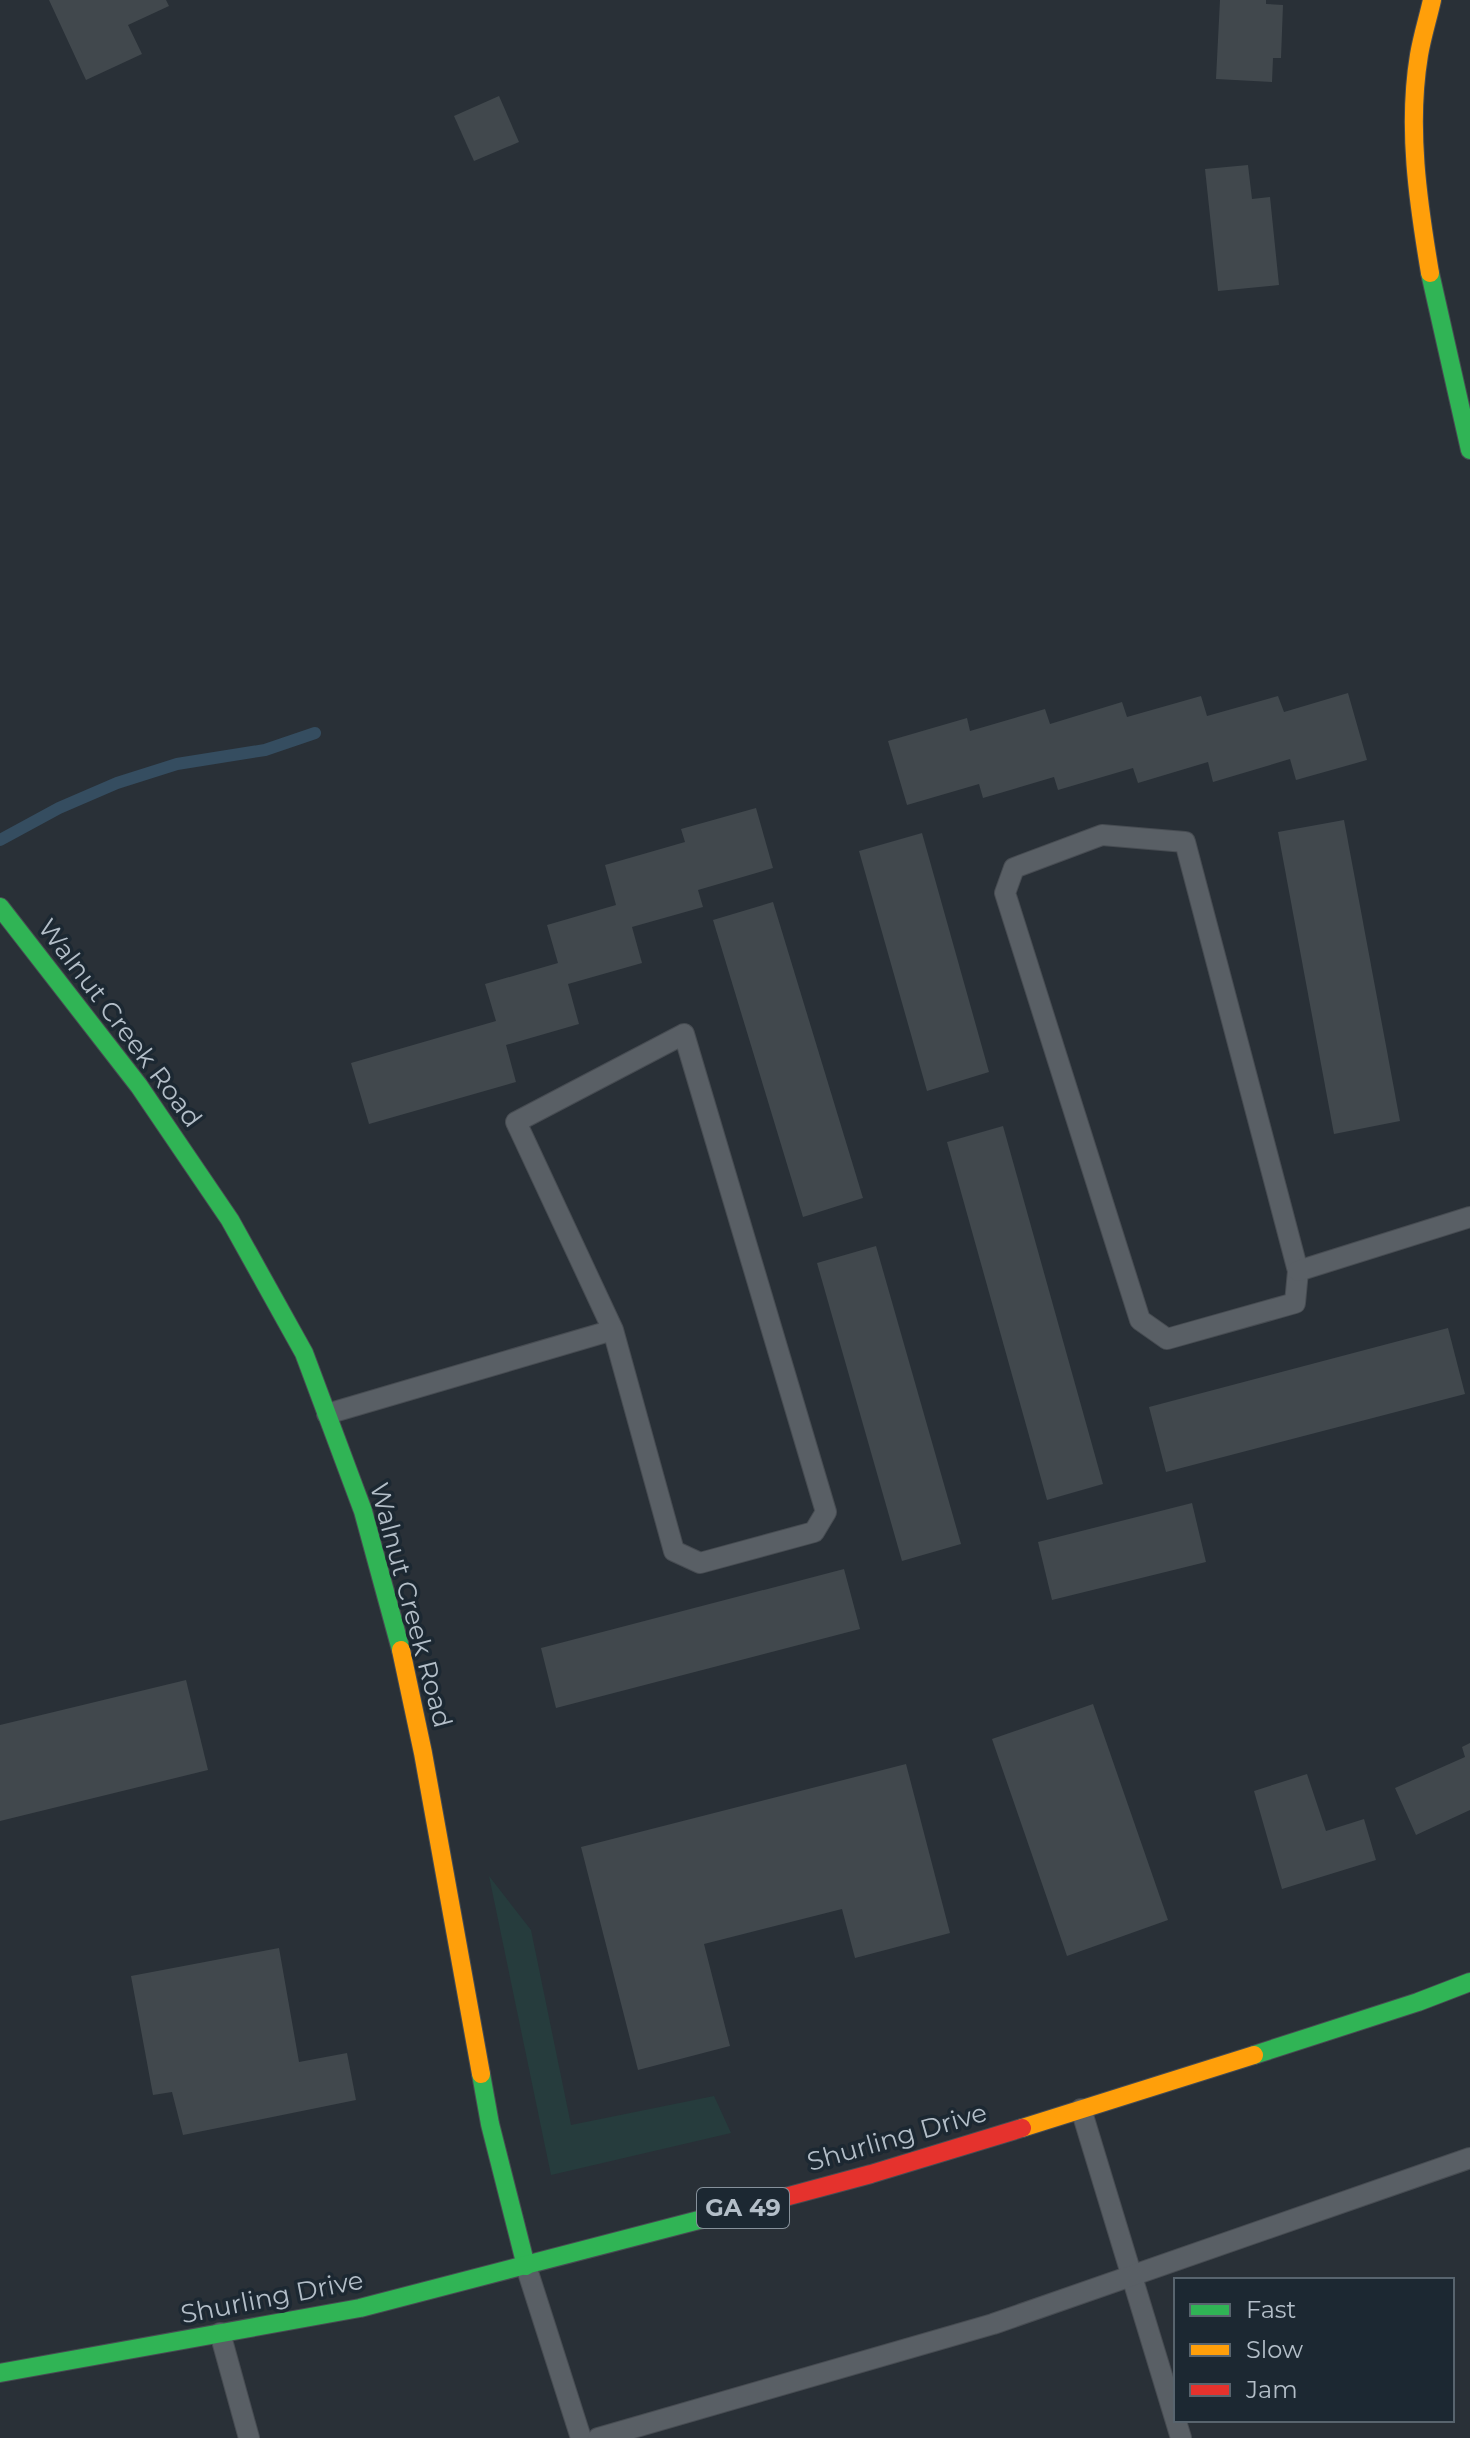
<svg xmlns="http://www.w3.org/2000/svg" width="1470" height="2438" font-family="Montserrat,sans-serif">
<rect width="100%" height="100%" fill="#293037"/>
<path fill="#263c3d" d="M489 1876 531 1930 571 2125 714 2096 731 2133 551 2175Z"/>
<g fill="none" stroke-linecap="round" stroke-linejoin="round">
<path stroke="#354d60" stroke-width="12" d="M0 840 59 808 117 783 177 764 265 750 315 733"/>
</g>
<g fill="#41484d">
<path d="M49 0H166L169 6 128 25 142 54 86 80Z"/>
<path d="M1220 0H1266V4L1283 5 1281 58H1273L1272 82 1216 79Z"/>
<path d="M499 96 519 142 474 161 454 116Z"/>
<path d="M1248 165 1252 199 1270 197 1279 285 1218 291 1205 169Z"/>
<path d="M1348 693 1367 760 1296 780 1290 759 1213 782 1208 762 1138 783 1133 768 1058 790 1054 777 983 798 979 784 907 805 888 741 967 718 970 731 1045 709 1050 724 1122 702 1127 717 1201 696 1207 716 1278 696 1284 712Z"/>
<path d="M756 808 773 868 698 890 703 907 632 927 642 963 568 984 579 1024 506 1045 516 1082 369 1124 351 1063 496 1021 485 984 558 963 547 925 616 905 605 865 685 842 681 829Z"/>
<path d="M1344 820 1400 1121 1334 1134 1278 832Z"/>
<path d="M922 833 989 1072 927 1091 859 851Z"/>
<path d="M773 902 863 1198 803 1217 713 920Z"/>
<path d="M1003 1126 1103 1484 1047 1500 947 1142Z"/>
<path d="M876 1246 961 1544 902 1561 817 1263Z"/>
<path d="M1448 1328 1465 1394 1166 1472 1149 1407Z"/>
<path d="M1192 1503 1206 1562 1052 1600 1038 1542Z"/>
<path d="M844 1569 860 1629 556 1708 541 1648Z"/>
<path d="M186 1680 208 1770 0 1821V1725Z"/>
<path d="M1093 1704 1168 1920 1067 1956 992 1739Z"/>
<path d="M1470 1743V1810L1416 1835 1395 1788 1465 1757 1462 1747Z"/>
<path d="M906 1764 950 1933 855 1958 842 1909 704 1944 730 2046 638 2070 581 1847Z"/>
<path d="M1307 1774 1326 1831 1364 1819 1376 1860 1282 1889 1254 1791Z"/>
<path d="M279 1948 299 2062 347 2053 356 2100 183 2135 172 2092 153 2095 131 1976Z"/>
</g>
<g fill="none" stroke-linecap="round" stroke-linejoin="round">
<defs>
<g id="lane">
<path d="M1102 835 1185 842 1298 1271 1295 1303 1167 1339 1140 1320 1005 893 1014 868Z"/>
<path d="M1298 1271 1470 1217"/>
<path d="M327 1414 613 1330 674 1551 700 1563 814 1532 826 1512 684 1034 516 1122 613 1330"/>
<path d="M1081 2109 1181 2438"/>
<path d="M526 2266 581 2438"/>
<path d="M220 2333 249 2438"/>
<path d="M598 2438 993 2324 1470 2158"/>
</g>
<g id="fast">
<path d="M1430 273 1470 450"/>
<path d="M0 907 139 1086 230 1220 304 1353 363 1511 401 1650"/>
<path d="M1254 2055 1418 2002 1470 1982"/>
<path d="M481 2074 490 2124 526 2266"/>
<path d="M0 2373 360 2308 722 2214"/>
</g>
<g id="slow">
<path d="M1430 273C1418 202 1407 127 1419 55 1422 37 1428 18 1432 0"/>
<path d="M401 1650 423 1753 481 2074"/>
<path d="M1022 2128 1254 2055"/>
</g>
<path id="jam" d="M722 2214 871 2174 1022 2128"/>
</defs>
<use href="#lane" stroke="#474c52" stroke-width="22"/>
<use href="#fast" stroke="#474c52" stroke-width="20"/>
<use href="#slow" stroke="#474c52" stroke-width="20"/>
<use href="#jam" stroke="#474c52" stroke-width="20"/>
<use href="#lane" stroke="#595f65" stroke-width="20"/>
<use href="#fast" stroke="#30b455" stroke-width="18"/>
<use href="#slow" stroke="#ff9f0a" stroke-width="18"/>
<use href="#jam" stroke="#e5322d" stroke-width="18"/>
</g>
<g text-anchor="middle" stroke-width="7" stroke-linejoin="round" paint-order="stroke">
<rect fill="#1c2832" stroke="#86919b" stroke-width="2" x="697" y="2188" width="92" height="40" rx="6"/>
<g font-size="24" font-weight="bold" fill="#b3bec8">
<text x="743" y="2216">GA 49</text>
</g>
<g font-size="26" fill="#b3bec8" stroke="#1c2832">
<text transform="translate(120 1023) rotate(53)" y="9">Walnut Creek Road</text>
<text transform="translate(411 1605) rotate(75)" y="9">Walnut Creek Road</text>
<text transform="translate(897 2137) rotate(-16)" y="9">Shurling Drive</text>
<text transform="translate(272 2297) rotate(-11)" y="9">Shurling Drive</text>
</g>
</g>
<rect x="1174" y="2278" width="280" height="144" fill="#1c2832" stroke="#58646e" stroke-width="2"/>
<rect x="1190" y="2304" width="40" height="12" fill="#30b455" stroke="#58646e" stroke-width="2"/>
<text x="1246" y="2318" font-size="24" fill="#b3bec8">Fast</text>
<rect x="1190" y="2344" width="40" height="12" fill="#ff9f0a" stroke="#58646e" stroke-width="2"/>
<text x="1246" y="2358" font-size="24" fill="#b3bec8">Slow</text>
<rect x="1190" y="2384" width="40" height="12" fill="#e5322d" stroke="#58646e" stroke-width="2"/>
<text x="1246" y="2398" font-size="24" fill="#b3bec8">Jam</text>
</svg>
